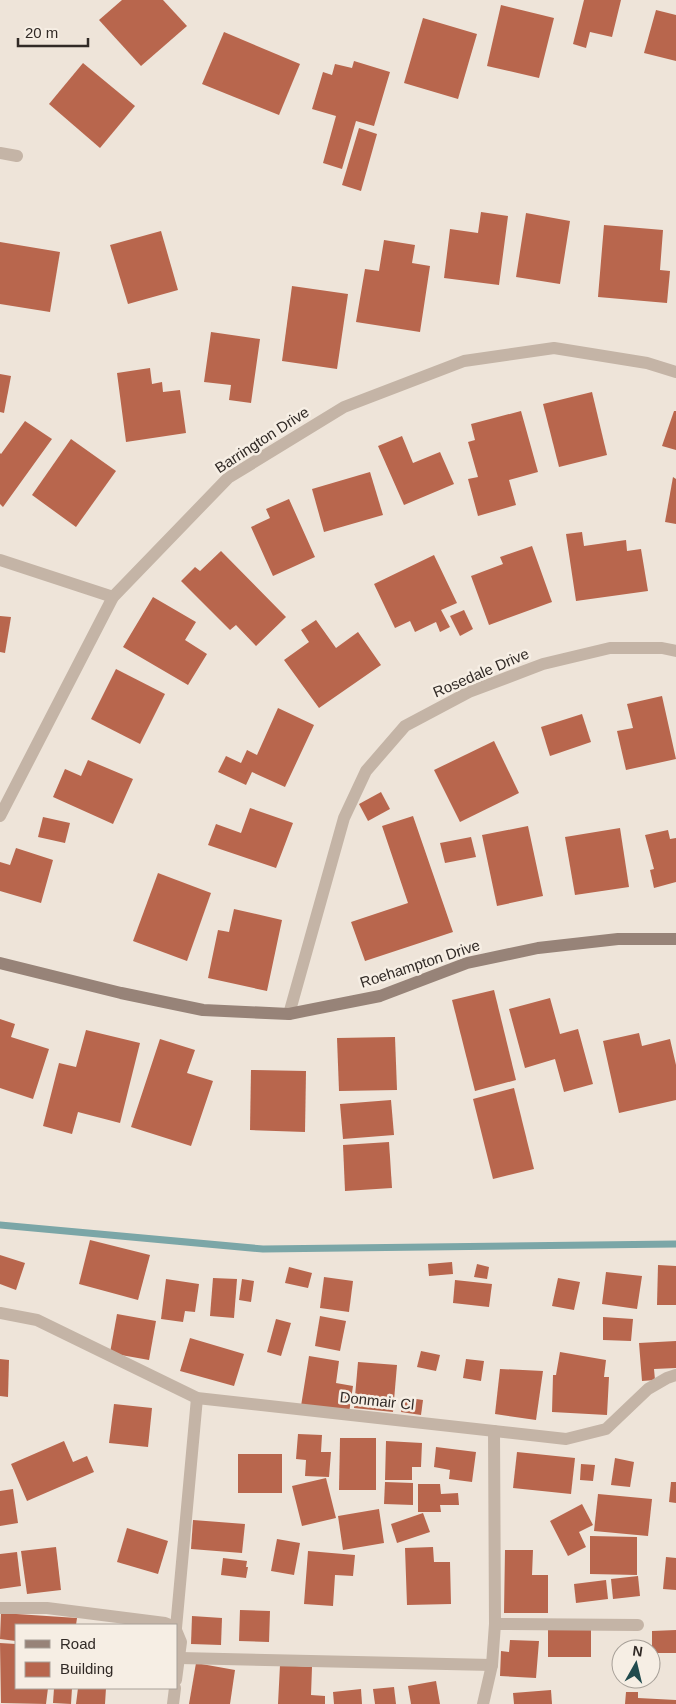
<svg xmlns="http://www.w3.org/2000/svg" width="676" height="1704" font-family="Arial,sans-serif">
<rect width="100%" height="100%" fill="#eee4d9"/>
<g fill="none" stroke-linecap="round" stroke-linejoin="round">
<path stroke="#7ba6a7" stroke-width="7" d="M0 1225 263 1249 676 1244"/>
</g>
<g fill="#b8664d">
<path d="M122 0H163L187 26 141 66 99 20Z"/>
<path d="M584 0H621L612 37 590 32 586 48 573 44Z"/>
<path d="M501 5 554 18 539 78 487 66Z"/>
<path d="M656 10 676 15V61L644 53Z"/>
<path d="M423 18 477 34 458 99 404 83Z"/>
<path d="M224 32 300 64 279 115 202 84Z"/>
<path d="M354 61 390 72 374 126 356 121 342 169 323 163 336 116 312 109 323 72 332 75 335 64 352 68Z"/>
<path d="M83 63 135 106 100 148 49 104Z"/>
<path d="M359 128 377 134 361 191 342 185Z"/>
<path d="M481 212 508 216 499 285 444 278 450 229 478 233Z"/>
<path d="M526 213 570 221 560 284 516 277Z"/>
<path d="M604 225 663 230 660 270 670 271 667 303 598 297Z"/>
<path d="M161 231 178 290 128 304 110 245Z"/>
<path d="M384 240 415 245 412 263 430 266 420 332 356 322 365 269 379 271Z"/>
<path d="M0 242 60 252 50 312 0 304Z"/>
<path d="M292 286 348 294 337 369 282 361Z"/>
<path d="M211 332 260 339 251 403 229 400 231 385 204 382Z"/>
<path d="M150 368 152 384 162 382 163 392 180 390 186 433 126 442 117 373Z"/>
<path d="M0 374 11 376 4 413 0 412Z"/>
<path d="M592 392 607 455 559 467 543 404Z"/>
<path d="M521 411 538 472 509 480 516 505 478 516 468 479 478 477 468 442 475 440 471 424Z"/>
<path d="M674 411H676V450L662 446Z"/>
<path d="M25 421 52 439 3 507 0 504V453L1 454Z"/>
<path d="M402 436 413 463 440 452 454 484 404 505 378 446Z"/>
<path d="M71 439 116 471 76 527 32 495Z"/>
<path d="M370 472 383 515 324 532 312 489Z"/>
<path d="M673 477 676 479V524L665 522Z"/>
<path d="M289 499 315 557 273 576 251 527 270 518 266 509Z"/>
<path d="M582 532 584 546 626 540 627 551 641 549 648 591 576 601 566 534Z"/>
<path d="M532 546 552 602 489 625 471 576 503 564 500 557Z"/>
<path d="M221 551 286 617 256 646 236 625 230 630 181 581 195 567 200 571Z"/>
<path d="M434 555 457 603 441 610 450 627 440 632 436 622 415 632 410 621 395 628 374 584Z"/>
<path d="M153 597 196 622 185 640 207 654 188 685 123 647Z"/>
<path d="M464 610 473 629 460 636 450 616Z"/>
<path d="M0 616 11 617 5 653 0 652Z"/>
<path d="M316 620 336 648 358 632 381 665 319 708 284 660 309 642 301 630Z"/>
<path d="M116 669 165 694 140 744 91 719Z"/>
<path d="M662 696 676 759 626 770 617 731 633 728 627 704Z"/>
<path d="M278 708 314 725 285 787 252 772 246 785 218 772 226 756 241 763 247 750 257 755Z"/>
<path d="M582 714 591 742 550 756 541 727Z"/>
<path d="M494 741 519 793 460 822 434 770Z"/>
<path d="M88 760 133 779 113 824 53 797 65 769 81 776Z"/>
<path d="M381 792 390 809 368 821 359 804Z"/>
<path d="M250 808 293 823 276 868 208 845 216 824 241 833Z"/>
<path d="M413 816 453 932 365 961 351 922 408 903 382 826Z"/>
<path d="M43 817 70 823 65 843 38 837Z"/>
<path d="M528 826 543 896 497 906 482 835Z"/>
<path d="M620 828 629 887 575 895 565 837Z"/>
<path d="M668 830 670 839 676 838V882L654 888 650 870 654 869 645 835Z"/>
<path d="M471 837 476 857 445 863 440 843Z"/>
<path d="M16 848 53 860 41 903 0 891V862L10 865Z"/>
<path d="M158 873 211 893 187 961 133 941Z"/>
<path d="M234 909 282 920 267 991 208 978 218 930 229 932Z"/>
<path d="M494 990 516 1080 475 1091 452 1000Z"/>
<path d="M550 998 560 1034 578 1029 593 1084 564 1092 555 1059 525 1068 509 1009Z"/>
<path d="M0 1019 15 1024 11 1037 49 1049 33 1099 0 1088Z"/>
<path d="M86 1030 140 1043 120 1123 78 1112 72 1134 43 1126 59 1063 76 1067Z"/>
<path d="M639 1033 642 1046 670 1039 676 1065V1100L619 1113 603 1041Z"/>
<path d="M395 1037 397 1090 339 1091 337 1038Z"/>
<path d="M160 1039 195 1050 187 1073 213 1081 191 1146 131 1127Z"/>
<path d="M251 1070 306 1071 305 1132 250 1130Z"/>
<path d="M514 1088 534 1169 493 1179 473 1099Z"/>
<path d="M391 1100 394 1135 343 1139 340 1104Z"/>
<path d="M389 1142 392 1188 345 1191 343 1145Z"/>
<path d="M90 1240 150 1255 138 1300 79 1284Z"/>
<path d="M0 1255 25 1263 16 1290 0 1284Z"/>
<path d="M452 1262 453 1274 429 1276 428 1264Z"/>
<path d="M477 1264 489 1267 487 1279 474 1277Z"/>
<path d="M658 1265 676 1266V1305H657Z"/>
<path d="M289 1267 312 1273 308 1288 285 1283Z"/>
<path d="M606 1272 642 1276 637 1309 602 1304Z"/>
<path d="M324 1277 353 1281 349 1312 320 1308Z"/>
<path d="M213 1278 237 1279 234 1318 210 1316Z"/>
<path d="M558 1278 580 1282 574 1310 552 1306Z"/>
<path d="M166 1279 199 1284 195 1312 185 1311 183 1322 161 1319Z"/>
<path d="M242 1279 254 1281 251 1302 239 1300Z"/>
<path d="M455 1280 492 1284 489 1307 453 1303Z"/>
<path d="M117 1314 156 1321 149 1360 110 1353Z"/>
<path d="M320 1316 346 1321 340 1351 315 1346Z"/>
<path d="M603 1317 633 1319 631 1341 603 1340Z"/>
<path d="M276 1319 291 1323 281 1356 267 1352Z"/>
<path d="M190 1338 244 1354 234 1386 180 1371Z"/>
<path d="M676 1341V1368L654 1369 655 1380 642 1381 639 1343Z"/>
<path d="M421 1351 440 1355 436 1371 417 1367Z"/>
<path d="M560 1352 606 1360 604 1377H609L607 1415 552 1412 553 1375H556Z"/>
<path d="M309 1356 339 1361 336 1383 353 1386 349 1413 301 1406Z"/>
<path d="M0 1359 9 1360 8 1397 0 1396Z"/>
<path d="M466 1359 484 1361 481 1381 463 1378Z"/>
<path d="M358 1362 397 1365 393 1412 354 1408Z"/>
<path d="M500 1369 543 1371 536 1420 495 1414Z"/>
<path d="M403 1397 423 1400 421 1415 401 1412Z"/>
<path d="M114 1404 152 1408 148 1447 109 1443Z"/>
<path d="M298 1434 322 1435 321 1452H331L329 1477 305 1476 306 1460 296 1459Z"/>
<path d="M340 1438H376V1490H339Z"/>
<path d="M64 1441 73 1462 87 1456 94 1472 27 1501 11 1464Z"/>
<path d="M386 1441 422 1443 421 1467H412V1480H385Z"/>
<path d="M436 1447 476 1452 472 1482 449 1479 450 1470 434 1467Z"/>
<path d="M517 1452 575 1458 571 1494 513 1488Z"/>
<rect x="238" y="1454" width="44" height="39"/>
<path d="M615 1458 634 1462 630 1487 611 1485Z"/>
<path d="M581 1464 595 1465 593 1481 580 1480Z"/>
<path d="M326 1478 336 1518 302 1526 292 1486Z"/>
<path d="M385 1482 413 1483V1505L384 1504Z"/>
<path d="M671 1482H676V1503L669 1502Z"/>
<path d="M418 1484H440L441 1494 458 1493 459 1505H440L441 1512H418Z"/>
<path d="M13 1489 18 1523 0 1526V1491Z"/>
<path d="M598 1494 652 1499 648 1536 594 1531Z"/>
<path d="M582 1504 593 1525 579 1532 586 1547 568 1556 550 1521Z"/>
<path d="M379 1509 384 1543 343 1550 338 1516Z"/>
<path d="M423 1513 430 1532 397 1543 391 1524Z"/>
<path d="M193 1520 245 1524 242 1553 191 1549Z"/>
<path d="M127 1528 168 1541 158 1574 117 1562Z"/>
<path d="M590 1536 637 1537V1575L590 1574Z"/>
<path d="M277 1539 300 1543 294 1575 271 1571Z"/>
<path d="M56 1547 61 1590 27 1594 21 1551Z"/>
<path d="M433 1547 434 1562H450L451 1604 407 1605 405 1548Z"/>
<path d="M505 1550H533L532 1575H548V1613H504Z"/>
<path d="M308 1551 355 1555 353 1576 335 1575 333 1606 304 1604Z"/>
<path d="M17 1552 21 1586 0 1589V1554Z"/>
<path d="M666 1557 676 1558V1590L663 1589Z"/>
<path d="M223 1558 247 1561 246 1567H248L246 1578 221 1575Z"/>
<path d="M638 1576 640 1596 613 1599 611 1579Z"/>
<path d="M606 1580 608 1599 576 1603 574 1584Z"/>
<path d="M240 1610 270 1611 269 1642 239 1641Z"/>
<path d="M1 1613 77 1618 76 1625H16V1641L0 1639Z"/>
<path d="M192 1616 222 1618 221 1645 191 1644Z"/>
<path d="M548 1627 591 1628V1657H548Z"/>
<path d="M676 1630V1653H652V1631Z"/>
<path d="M510 1640 539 1641 536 1678 500 1676 501 1651 509 1652Z"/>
<path d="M0 1643 16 1644V1688H48L46 1704 1 1703Z"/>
<path d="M196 1663 235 1670 230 1704H189Z"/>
<path d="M280 1665 312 1667 311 1695 325 1696V1704H278Z"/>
<path d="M436 1681 440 1704H411L408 1686Z"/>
<path d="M394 1687 396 1704H375L373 1689Z"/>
<path d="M54 1688H72L71 1704 53 1703Z"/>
<path d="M78 1688H106L105 1704H76Z"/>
<path d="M361 1689 362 1704H334L333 1692Z"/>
<path d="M551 1690 552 1704H514L513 1693Z"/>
<path d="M626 1692H638V1698L676 1700V1704H625Z"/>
</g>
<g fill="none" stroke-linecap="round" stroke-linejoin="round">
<g stroke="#c4b4a6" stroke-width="12">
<path d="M0 153 17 156"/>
<path d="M0 560 113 597"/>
<path d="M0 816 113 597 228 478 344 407 464 361 554 348 647 363 676 372"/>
<path d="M289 1014 344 818 366 771 405 726 469 692 543 664 610 648H662L676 651"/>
<path d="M0 1313 37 1320 197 1398 566 1439 606 1429 648 1389 667 1378 676 1375"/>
<path d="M0 1608H47L165 1623 170 1625"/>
<path d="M495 1624 638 1625"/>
<path d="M176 1628 197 1398"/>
<path d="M176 1630 181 1642 176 1680"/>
<path d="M180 1658 492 1665"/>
<path d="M173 1704 175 1688"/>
<path d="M483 1704 492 1665 495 1624 494 1431"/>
</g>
<path stroke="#978378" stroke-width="12" d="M0 963 121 993 203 1010 289 1014 380 996 467 963 538 948 618 939H676"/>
</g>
<g text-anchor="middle" stroke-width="5" stroke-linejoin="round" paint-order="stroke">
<g font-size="15" fill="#312a26" stroke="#f6eee4">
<text transform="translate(262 440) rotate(-33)" y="5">Barrington Drive</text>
<text transform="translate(481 673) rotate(-23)" y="5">Rosedale Drive</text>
<text transform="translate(420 964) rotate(-18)" y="5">Roehampton Drive</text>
<text transform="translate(377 1401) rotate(6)" y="5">Donmair Cl</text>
</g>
</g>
<rect x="15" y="1624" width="162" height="65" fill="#f6eee4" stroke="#a7a098"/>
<rect x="25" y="1640" width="25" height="8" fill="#978378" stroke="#a7a098"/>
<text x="60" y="1649" font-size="15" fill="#312a26">Road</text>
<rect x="25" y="1662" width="25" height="15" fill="#b8664d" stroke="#a7a098"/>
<text x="60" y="1674" font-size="15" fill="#312a26">Building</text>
<g transform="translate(636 1664) rotate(8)"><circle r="24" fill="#f6eee4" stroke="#a7a098"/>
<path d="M0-4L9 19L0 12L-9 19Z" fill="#214b4e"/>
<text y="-8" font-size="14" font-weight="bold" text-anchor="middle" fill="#312a26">N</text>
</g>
<path d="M18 38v8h70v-8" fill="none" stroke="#312a26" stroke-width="2.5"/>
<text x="25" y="38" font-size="15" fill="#312a26" stroke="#f6eee4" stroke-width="4" paint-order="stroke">20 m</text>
</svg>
